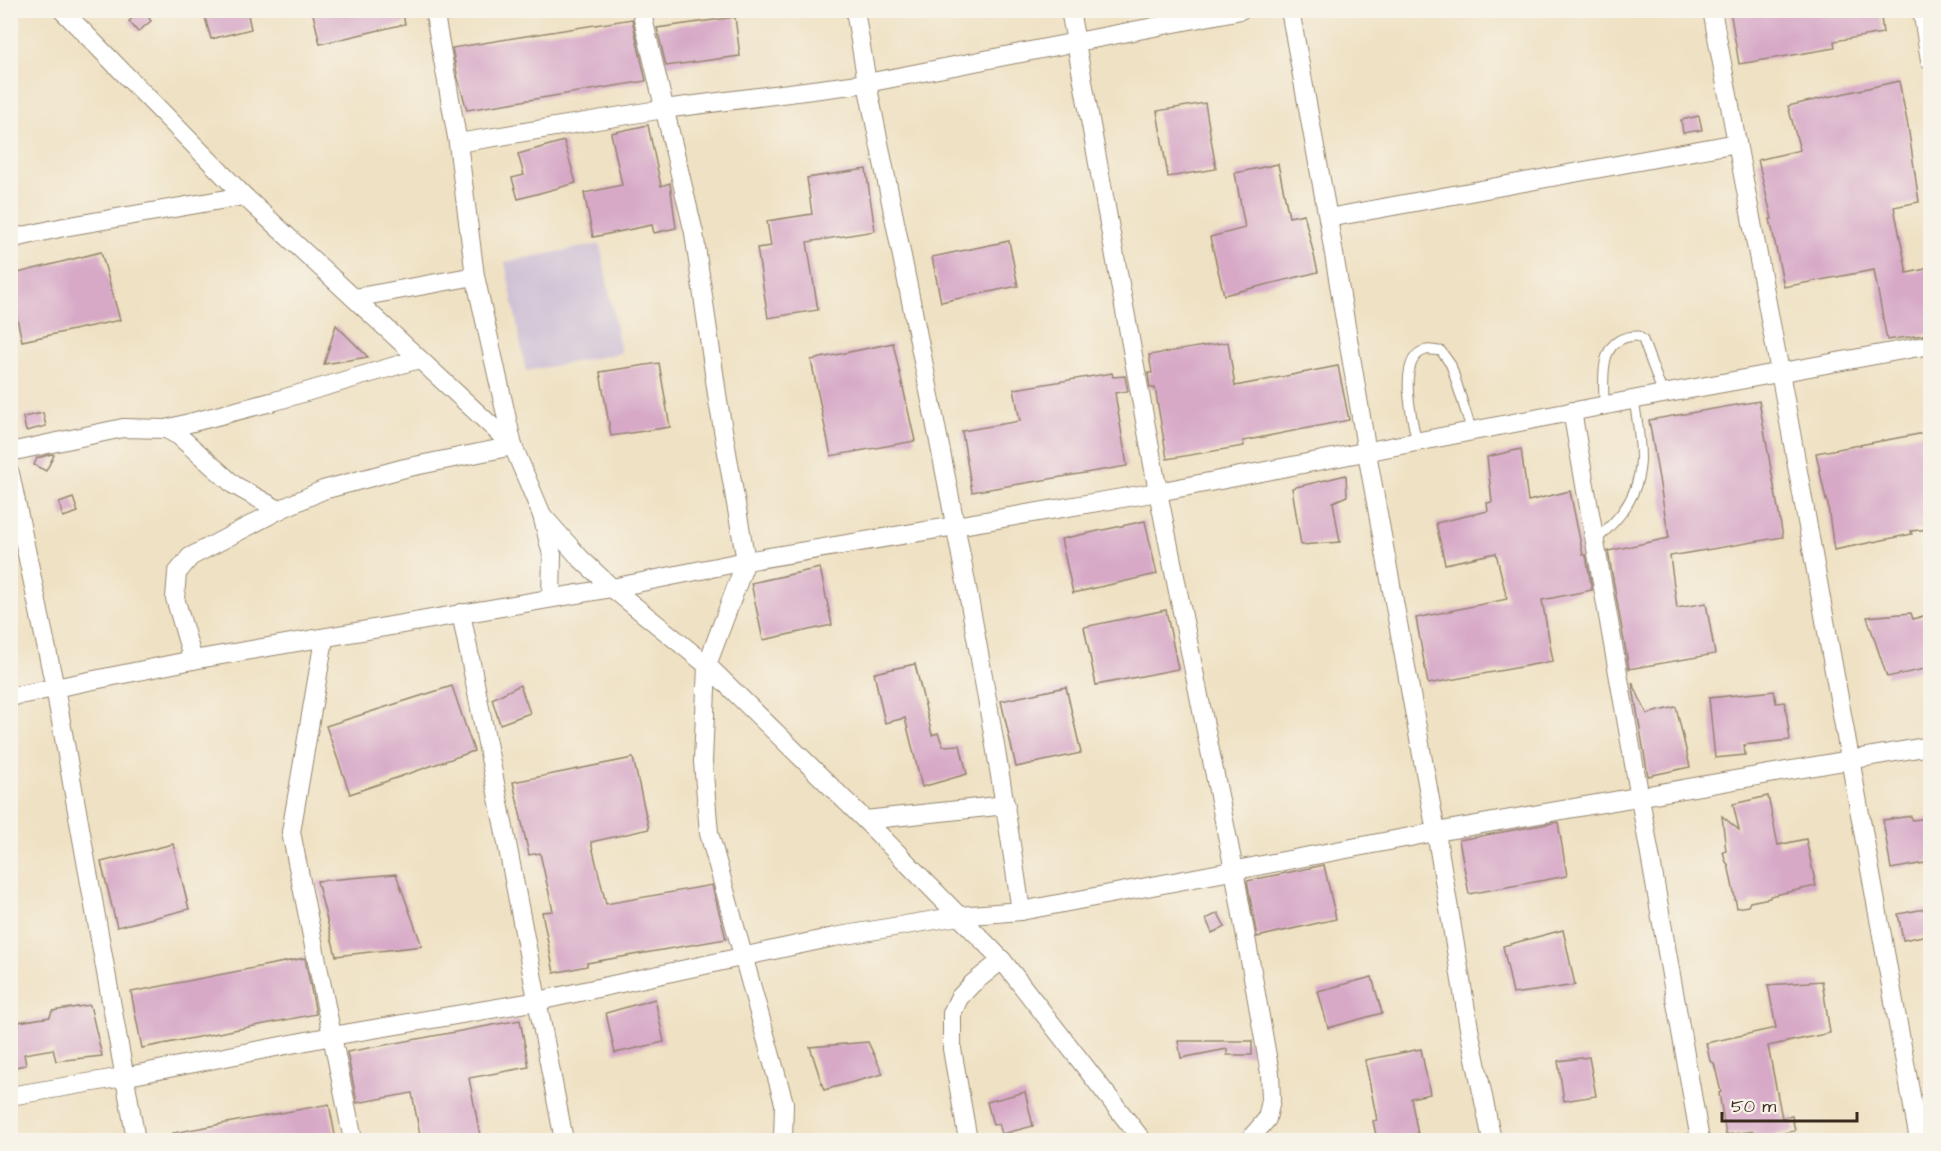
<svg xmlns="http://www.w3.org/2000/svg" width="1941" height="1151" font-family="'Architects Daughter',sans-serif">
<rect width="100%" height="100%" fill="#f7f3e8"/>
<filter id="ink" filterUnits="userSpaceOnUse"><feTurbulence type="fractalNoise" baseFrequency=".0167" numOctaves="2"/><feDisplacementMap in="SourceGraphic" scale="12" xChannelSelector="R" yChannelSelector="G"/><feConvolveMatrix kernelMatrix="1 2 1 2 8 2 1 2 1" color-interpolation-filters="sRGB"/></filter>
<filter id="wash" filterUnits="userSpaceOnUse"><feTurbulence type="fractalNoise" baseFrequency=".008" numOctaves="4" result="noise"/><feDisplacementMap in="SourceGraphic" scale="24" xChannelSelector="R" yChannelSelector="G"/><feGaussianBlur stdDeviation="1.35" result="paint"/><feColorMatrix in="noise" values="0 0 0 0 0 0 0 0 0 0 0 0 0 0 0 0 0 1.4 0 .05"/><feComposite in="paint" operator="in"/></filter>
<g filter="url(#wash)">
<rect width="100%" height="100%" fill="#efe1c3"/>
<path fill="#ccbed4" d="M600 244 621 353 526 371 505 262Z"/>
<g id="blocks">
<g fill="#d7a9c7">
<path d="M143 10 151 21 138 32 129 21Z"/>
<path d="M203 10H247L251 29 211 39Z"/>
<path d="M312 10H402L405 24 320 44Z"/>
<path d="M1730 10H1880L1883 33 1834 41 1835 48 1739 64Z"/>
<path d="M735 17 740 56 666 66 657 28Z"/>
<path d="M632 19 646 81 467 110 458 79 452 48Z"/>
<path d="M1899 81 1908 126 1919 202 1894 207 1907 273 1930 268V334L1887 340 1874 270 1784 287 1770 219H1772L1758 160 1800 150 1788 106Z"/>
<path d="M1205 103 1216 169 1168 177 1157 111Z"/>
<path d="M1699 116 1702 130 1683 133 1681 120Z"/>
<path d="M648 125 661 186 670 183 676 228 654 233 652 225 593 237 584 193 622 185 611 133Z"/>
<path d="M564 141 576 183 518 199 512 178 524 175 518 154Z"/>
<path d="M1278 164 1289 217 1304 214 1318 272 1224 295 1210 237 1245 228 1235 173Z"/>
<path d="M866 169 875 231 807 242 818 310 768 318 757 248 771 246 767 221 812 214 807 178Z"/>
<path d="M1009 241 1018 286 941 302 932 257Z"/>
<path d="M101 252 120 320 22 341 10 287V275Z"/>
<path d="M336 325 368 357 324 364Z"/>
<path d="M1228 342 1235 386 1338 366 1349 420 1243 441 1244 446 1167 459 1155 388H1150L1148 373H1152L1149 355Z"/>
<path d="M893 343 915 441 831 456 811 360Z"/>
<path d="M659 363 670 427 611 436 600 372Z"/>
<path d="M1112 373 1113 377 1125 376 1128 391 1115 393 1127 466 972 492 962 431 1020 421 1014 389Z"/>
<path d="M1759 401 1783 537 1670 556 1677 608 1706 603 1715 654 1629 669 1608 551 1669 538 1649 420Z"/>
<path d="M43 413 46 426 26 431 23 417Z"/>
<path d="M1930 432V529L1911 531 1912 534 1834 550 1827 499 1826 500 1816 453Z"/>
<path d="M1521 449 1528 501 1570 491 1583 555H1586L1592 590 1542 600 1553 661 1428 684 1416 618 1507 599 1496 553 1445 564 1436 523 1488 511 1487 503 1492 502 1487 457Z"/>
<path d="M52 454 54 455 46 471 34 465 37 458Z"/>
<path d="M1346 475 1347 496 1333 502 1340 542 1301 545 1292 488Z"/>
<path d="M73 498 78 512 63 517 59 503Z"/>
<path d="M1145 521 1157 574 1073 593 1061 539Z"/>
<path d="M820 568 832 625 763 640 751 583Z"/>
<path d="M1166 610 1178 669 1096 685 1084 627Z"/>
<path d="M1911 613 1913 619 1930 614V668L1887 677 1867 617Z"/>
<path d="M915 664 932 735 938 733 943 746 960 745 967 774 922 787 905 718 885 723 874 673Z"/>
<path d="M1632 682 1647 714 1676 707 1690 767 1648 776Z"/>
<path d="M520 685 530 713 500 724 492 699Z"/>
<path d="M452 686 474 751 350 794 326 726Z"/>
<path d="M1066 687 1081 753 1016 767 1001 701Z"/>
<path d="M1774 691 1776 703 1785 702 1790 740 1744 745 1745 755 1715 758 1709 698Z"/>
<path d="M633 758 649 829 591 842 606 904 712 885 726 939 587 963V966L554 973 542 912 553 911 540 853 529 855 513 782Z"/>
<path d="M1768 796 1778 845 1806 839 1816 886 1770 896V898L1750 902 1748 906 1737 908 1728 864 1726 862 1723 852 1726 851 1722 816 1739 830 1733 804Z"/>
<path d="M1911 816 1912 820 1930 818V862L1891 869 1883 820Z"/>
<path d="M1558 822 1567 876 1469 894 1459 840Z"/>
<path d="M173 844 189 909 117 927 101 862Z"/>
<path d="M1324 865 1336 919 1257 937 1247 881Z"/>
<path d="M396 874 422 946 336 956 317 881Z"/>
<path d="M1930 908V926H1926L1928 935 1903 940 1898 914Z"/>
<path d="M1218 913 1225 927 1212 933 1206 919Z"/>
<path d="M1563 930 1575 985 1513 994 1503 946Z"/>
<path d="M305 958 316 1014 142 1048 131 992Z"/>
<path d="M1372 977 1382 1013 1328 1028 1318 991Z"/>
<path d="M1822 981 1830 1033 1768 1046 1782 1118 1792 1116 1795 1131 1755 1138 1754 1131 1726 1135 1719 1093 1721 1092 1714 1063 1710 1061 1706 1043 1776 1028 1768 985Z"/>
<path d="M655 999 664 1042 615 1053 606 1013Z"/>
<path d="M90 1005 102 1056 56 1061 53 1049 24 1054 26 1065 10 1068V1021L18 1020V1022L50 1017 52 1011Z"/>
<path d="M520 1020 529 1067 469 1078 481 1140H421L412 1093 357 1103 347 1052Z"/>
<path d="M1178 1041H1252V1055H1227V1049L1181 1058Z"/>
<path d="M868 1042 883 1074 824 1090 810 1047Z"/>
<path d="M1421 1049 1430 1094 1411 1098 1419 1140H1377L1373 1121 1377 1120 1365 1060Z"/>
<path d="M1589 1057 1596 1096 1564 1101 1558 1061Z"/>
<path d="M1025 1092 1033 1126 1002 1134 999 1124 993 1125 987 1102Z"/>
<path d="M329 1104 336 1140H174L173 1133Z"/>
</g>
</g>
</g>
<g filter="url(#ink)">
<use href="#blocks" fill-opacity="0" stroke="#958670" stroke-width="1.5"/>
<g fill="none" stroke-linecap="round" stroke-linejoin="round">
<defs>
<g id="lane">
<path d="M1604 405C1604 377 1597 336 1638 336L1643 340 1663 394"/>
<path d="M1417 443C1413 422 1395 357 1426 350 1430 349 1437 351 1441 351L1451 365 1472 432"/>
<path d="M1595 542C1604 532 1615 522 1623 511 1649 475 1640 440 1634 400"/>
</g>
<g id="street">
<path d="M62 10 244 196 513 446"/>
<path d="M434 10 458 143 475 276 513 446 542 515 552 555 551 597"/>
<path d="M641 10 694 233 718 401 746 561 707 665 703 762 709 833 784 1103 783 1140"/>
<path d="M855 10 867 83C922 358 981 633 1021 911"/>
<path d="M1070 10 1158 492 1234 870 1270 1073 1271 1100 1267 1119 1249 1140"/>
<path d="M1290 10 1328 218 1367 453 1436 832 1470 1034 1492 1140"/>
<path d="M1712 10 1780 372 1919 1140"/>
<path d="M1922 10 1930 60"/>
<path d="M458 143 664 109 867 83 1241 10"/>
<path d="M1328 218 1737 143"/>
<path d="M10 239 64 227 244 196"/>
<path d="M354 298 475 276"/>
<path d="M1572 411 1700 1140"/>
<path d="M166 429 275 401 419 359"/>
<path d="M10 452 123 428 166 429 179 436 234 485 279 510"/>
<path d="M10 473 55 688 136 1140"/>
<path d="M542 515 580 558 612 588 707 665 865 820 1002 960 1142 1140"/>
<path d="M461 613 504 828 564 1140"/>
<path d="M324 639 291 832 353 1140"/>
<path d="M193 660 175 598 177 573 190 557 279 510 323 490 405 468 513 446"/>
<path d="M10 697 193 660 612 588 746 561 1158 492 1663 394 1930 345"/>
<path d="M865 820 1006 805"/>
<path d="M10 1096 123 1077 332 1036 538 1001 834 937 959 916 1021 911 1436 832 1930 746"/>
<path d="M968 1140 952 1049V1013L959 998 972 984 1002 960"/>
</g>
</defs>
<use href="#lane" stroke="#958670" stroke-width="11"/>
<use href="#street" stroke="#958670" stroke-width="20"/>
<use href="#lane" stroke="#fff" stroke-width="9"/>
<use href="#street" stroke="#fff" stroke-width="18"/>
</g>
</g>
<rect width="1941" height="1151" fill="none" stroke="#f7f3e8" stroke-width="36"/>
<path d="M1722 1112v9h135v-9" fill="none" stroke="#3b2a1e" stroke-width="3"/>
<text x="1731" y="1112" font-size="18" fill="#3b2a1e" stroke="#f7f3e8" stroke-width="4.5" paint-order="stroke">50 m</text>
</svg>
